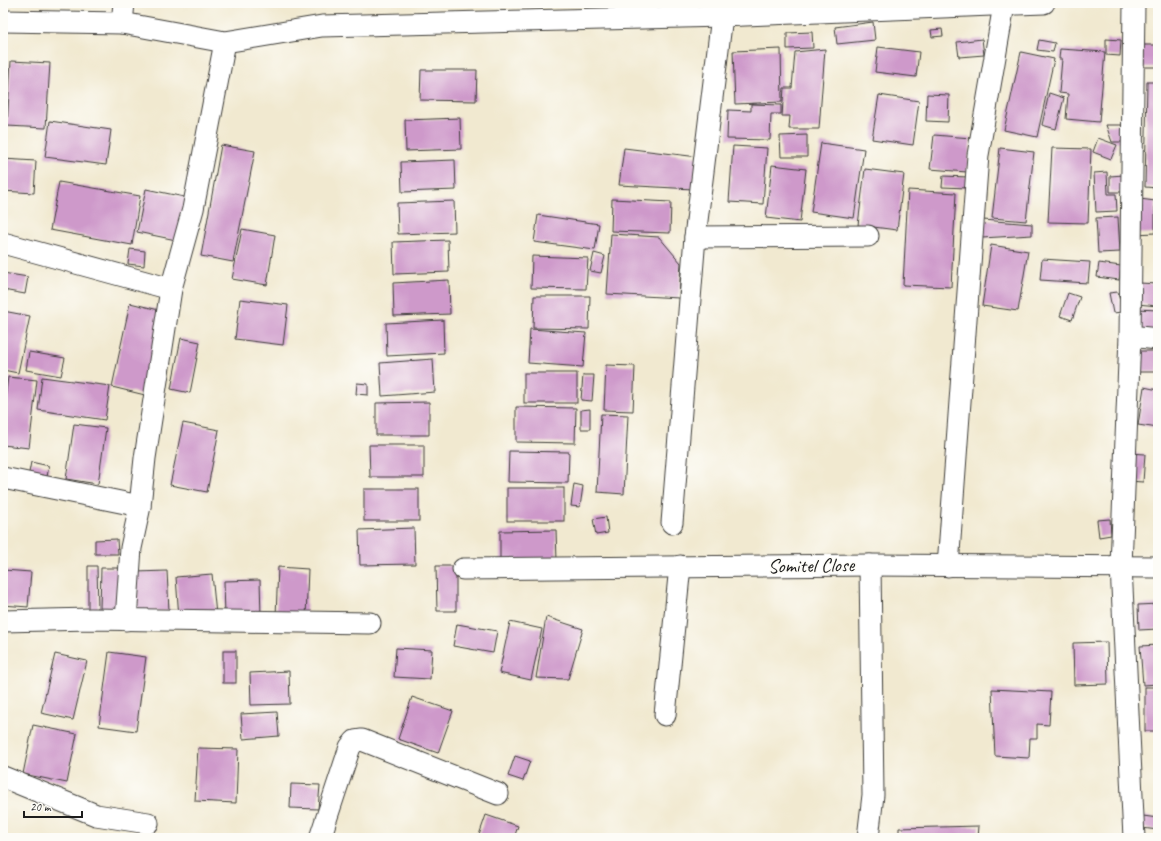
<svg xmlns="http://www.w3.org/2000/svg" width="1161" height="841" font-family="Caveat,sans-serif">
<rect width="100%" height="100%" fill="#fdfcf7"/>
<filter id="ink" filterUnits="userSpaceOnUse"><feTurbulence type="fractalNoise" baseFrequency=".025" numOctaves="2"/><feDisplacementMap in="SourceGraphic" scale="8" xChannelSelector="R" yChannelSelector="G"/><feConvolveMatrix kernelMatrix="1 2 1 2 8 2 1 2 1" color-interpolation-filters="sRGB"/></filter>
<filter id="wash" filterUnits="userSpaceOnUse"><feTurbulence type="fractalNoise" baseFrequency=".012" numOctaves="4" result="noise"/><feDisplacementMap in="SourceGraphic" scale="16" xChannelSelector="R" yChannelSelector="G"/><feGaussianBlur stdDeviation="0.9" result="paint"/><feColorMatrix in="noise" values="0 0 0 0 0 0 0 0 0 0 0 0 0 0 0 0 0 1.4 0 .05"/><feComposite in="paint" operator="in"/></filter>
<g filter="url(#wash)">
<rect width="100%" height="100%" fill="#f1e9d0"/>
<g id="blocks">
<g fill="#ce99ca">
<path d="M873 22 875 40 837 44 835 27Z"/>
<path d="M942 29 943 36 932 37 931 30Z"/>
<path d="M812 32 813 48 787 49V33Z"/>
<path d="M982 39 984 55 959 57 957 42Z"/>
<path d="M1106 39 1121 40 1120 56 1106 55Z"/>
<path d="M1039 40 1055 43 1053 52 1037 50Z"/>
<rect x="1142" y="45" width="16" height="22"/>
<path d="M878 47 919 52 916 77 875 72Z"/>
<path d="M781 49 782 102 735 104 733 51Z"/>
<path d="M825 49 819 129H789L790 116H782L784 88H792L795 52Z"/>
<path d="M1060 49 1105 52 1099 122 1066 119 1068 94 1059 93 1062 59H1059Z"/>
<path d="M1021 52 1054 59 1037 137 1004 130Z"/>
<path d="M11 61 50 63 46 128 7 126Z"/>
<path d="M421 70H477L476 101 420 100Z"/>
<path d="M1147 82H1158V188L1145 187Z"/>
<path d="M1049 93 1064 98 1056 129 1042 125Z"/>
<path d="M927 94 949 95 948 122 926 121Z"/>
<path d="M879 95 919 101 913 145 872 139Z"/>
<path d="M751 104 781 105V114H771L770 140 727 139 728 110 751 111Z"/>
<path d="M460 118 461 149 406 151 405 120Z"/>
<path d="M50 121 111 130 106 165 45 157Z"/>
<path d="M1106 125H1122L1124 142H1112Z"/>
<path d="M807 135V157H781L780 136Z"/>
<path d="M934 135 971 138 967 172 930 169Z"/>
<path d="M1098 138 1117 145 1111 159 1093 152Z"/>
<path d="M821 143 864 149 854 218 811 212Z"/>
<path d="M221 145 255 151 233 262 201 256Z"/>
<path d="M733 146 767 148 763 204 729 202Z"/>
<path d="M624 148 698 157 693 189 619 185Z"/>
<path d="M1000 148 1034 152 1026 221 992 218Z"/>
<path d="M1052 148 1091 149 1088 223 1048 222Z"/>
<path d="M3 159 36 161 34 193 3 191Z"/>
<path d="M455 160 456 190 402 192 401 162Z"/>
<path d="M772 165 806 169 800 222 766 218Z"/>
<path d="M865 169 904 174 897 230 858 225Z"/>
<path d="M1107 172 1108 194H1116L1117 211 1096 212 1094 173Z"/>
<path d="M1124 175V192H1110V176Z"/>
<path d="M943 176 968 177 967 188 942 187Z"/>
<path d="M59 182 140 196 132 245 50 230Z"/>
<path d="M146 189 189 198 181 241 137 232Z"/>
<path d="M908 190 956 193 951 287 903 285Z"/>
<path d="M612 199 671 202 670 233 611 231Z"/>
<path d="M1140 199 1155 201V233L1135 234Z"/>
<path d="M454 201 455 232 398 234 397 203Z"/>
<path d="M538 215 599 224 595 250 534 242Z"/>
<path d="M1118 217 1120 252 1098 253 1096 218Z"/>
<path d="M983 220 1032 224V235L982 238Z"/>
<path d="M242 229 275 235 267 285 232 279Z"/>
<path d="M611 234 659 237 681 263 679 298 607 294Z"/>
<path d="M448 240 449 272 394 274 393 242Z"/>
<path d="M991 245 1028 251 1018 311 982 306Z"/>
<path d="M130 249 145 251 144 266 128 264Z"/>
<path d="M594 253 605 256 601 273 590 271Z"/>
<path d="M532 256 588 258 586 289 531 288Z"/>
<path d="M1042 259 1090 262 1088 283 1040 280Z"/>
<path d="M1099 263 1121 266 1119 280 1097 277Z"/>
<path d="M3 273 28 277 25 294 3 290Z"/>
<path d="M449 280 450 314 394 316 393 283Z"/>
<path d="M1139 283 1158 284V306L1137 304Z"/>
<path d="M1118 292 1122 312 1113 313 1109 293Z"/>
<path d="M1068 293 1080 297 1072 320 1060 316Z"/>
<path d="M534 296H590L589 329 533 328Z"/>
<path d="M240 299 288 305 283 345 235 339Z"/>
<path d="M130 303 163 311 145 395 112 387Z"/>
<path d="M1136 309 1158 310V333L1135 332Z"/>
<path d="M3 311 30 316 18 373 3 370Z"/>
<path d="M443 320 444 353 387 356 386 323Z"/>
<path d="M530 329 586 333 583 367 528 363Z"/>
<path d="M181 338 200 342 190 393 171 389Z"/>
<rect x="1135" y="351" width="23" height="21"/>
<path d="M29 352 65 358 61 376 26 370Z"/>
<path d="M433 359 435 392 382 396 380 363Z"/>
<path d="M606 365 635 366 633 411 604 410Z"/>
<rect x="524" y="373" width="53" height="30"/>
<path d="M583 375H594L592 401 581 400Z"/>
<path d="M8 377 37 380 29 448 3 445V414Z"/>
<path d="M42 377 110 386 105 420 38 410Z"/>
<path d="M357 383 368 384V395L356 394Z"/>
<path d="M1144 387 1158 390V428L1138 425Z"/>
<path d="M429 402V435H376V403Z"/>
<path d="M516 407 576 408 575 443 516 442Z"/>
<path d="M590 409V429H581V410Z"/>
<path d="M601 414 628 415 624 494 597 492Z"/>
<path d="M183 423 219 430 207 492 170 485Z"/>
<path d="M74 424 106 428 98 484 66 479Z"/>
<path d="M369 445H424V477H370Z"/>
<path d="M509 451 569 452 568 483 508 482Z"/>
<path d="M1130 453 1145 454 1143 482 1128 481Z"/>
<path d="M31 462 49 466 46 482 28 478Z"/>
<path d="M574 484 583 486 580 507 571 506Z"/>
<rect x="507" y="488" width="57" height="33"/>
<rect x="364" y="489" width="55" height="32"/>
<path d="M606 517 608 533 596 535 593 519Z"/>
<path d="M1110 519 1111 535 1099 537 1097 520Z"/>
<path d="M3 520H4L5 558 3 559Z"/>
<path d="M414 528 415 564 360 565 359 530Z"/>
<path d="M556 530 557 561 500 562V531Z"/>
<path d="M117 539 118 554H95V540Z"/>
<path d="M88 566H97L98 610H88Z"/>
<path d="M436 566H456V611H437Z"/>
<path d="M278 567 308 569 306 617 276 616Z"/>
<path d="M101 568H124L123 609H100Z"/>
<path d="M3 570 31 572 28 607 3 605Z"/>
<path d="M167 571 169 611 137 612 136 572Z"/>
<path d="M212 574 216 615 179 618 176 577Z"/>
<path d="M260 580 261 616H225L224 581Z"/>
<path d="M1158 604V629L1139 630 1138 605Z"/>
<path d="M546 617 583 629 568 679 536 678Z"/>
<path d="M510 622 542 629 531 680 499 673Z"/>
<path d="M457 624 497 631 493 653 453 646Z"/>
<path d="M1107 642 1108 684 1074 685 1073 643Z"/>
<path d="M1158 645V684L1143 685 1140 646Z"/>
<path d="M396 648 432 650 430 679 394 677Z"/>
<rect x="223" y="651" width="13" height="32"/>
<path d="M109 652 146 657 136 731 99 726Z"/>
<path d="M55 654 87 661 73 720 41 713Z"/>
<path d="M289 671 290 704 251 705 250 673Z"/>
<rect x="1145" y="687" width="13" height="44"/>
<path d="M992 689 1051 692 1049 725 1037 724V738H1030L1029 758 995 756Z"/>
<path d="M412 697 453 711 438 753 398 739Z"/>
<path d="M277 712 279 736 243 739 241 714Z"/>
<path d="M33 725 77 734 67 783 23 774Z"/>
<path d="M198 748 238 749 236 803 195 801Z"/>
<path d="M515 756 530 761 523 781 508 776Z"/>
<path d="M291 784 320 785 318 809 290 808Z"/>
<path d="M486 815 518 826 514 838H478Z"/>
<path d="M1143 816 1158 818V830L1142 828Z"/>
<path d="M979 826 978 838H899V828Z"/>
</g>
</g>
</g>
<g filter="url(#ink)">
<use href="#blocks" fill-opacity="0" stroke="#3c3b37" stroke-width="1"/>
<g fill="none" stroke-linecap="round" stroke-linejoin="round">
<defs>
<g id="minor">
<path d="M3 21 122 23 225 42 322 26 722 16 1044 3"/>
<path d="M122 23 124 3"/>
<path d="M695 237 868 236"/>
<path d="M3 243 171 289"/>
<path d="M1130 336 1158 339"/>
<path d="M3 478 140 506"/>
<path d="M672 523 695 237 722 16"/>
<path d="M948 566 978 155 1004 5"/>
<path d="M463 569 870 565 1158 567"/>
<path d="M126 620 131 548 140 506 145 458 171 289 193 209 225 42"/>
<path d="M3 621 91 619 370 623"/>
<path d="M665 715 680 566"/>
<path d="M3 777 96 815 148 823"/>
<path d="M320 838 350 747 355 741 362 740 498 794"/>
<path d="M868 838 873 795 870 565"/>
<path d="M1134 838 1121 566 1130 336 1134 3"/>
</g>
</defs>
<use href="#minor" stroke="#3c3b37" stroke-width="23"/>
<use href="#minor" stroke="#fff" stroke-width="21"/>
</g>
</g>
<g text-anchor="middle" stroke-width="3" stroke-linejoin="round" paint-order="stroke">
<g font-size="20" fill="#1c1c1c" stroke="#fdfcf7">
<text transform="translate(811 565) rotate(-1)" y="7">Somitel Close</text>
</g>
</g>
<rect width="1161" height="841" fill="none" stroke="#fdfcf7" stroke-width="16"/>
<path d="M24 811v6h58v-6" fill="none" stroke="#1c1c1c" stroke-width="2"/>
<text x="30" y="811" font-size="12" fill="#1c1c1c" stroke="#fdfcf7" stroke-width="3" paint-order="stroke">20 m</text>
</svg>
